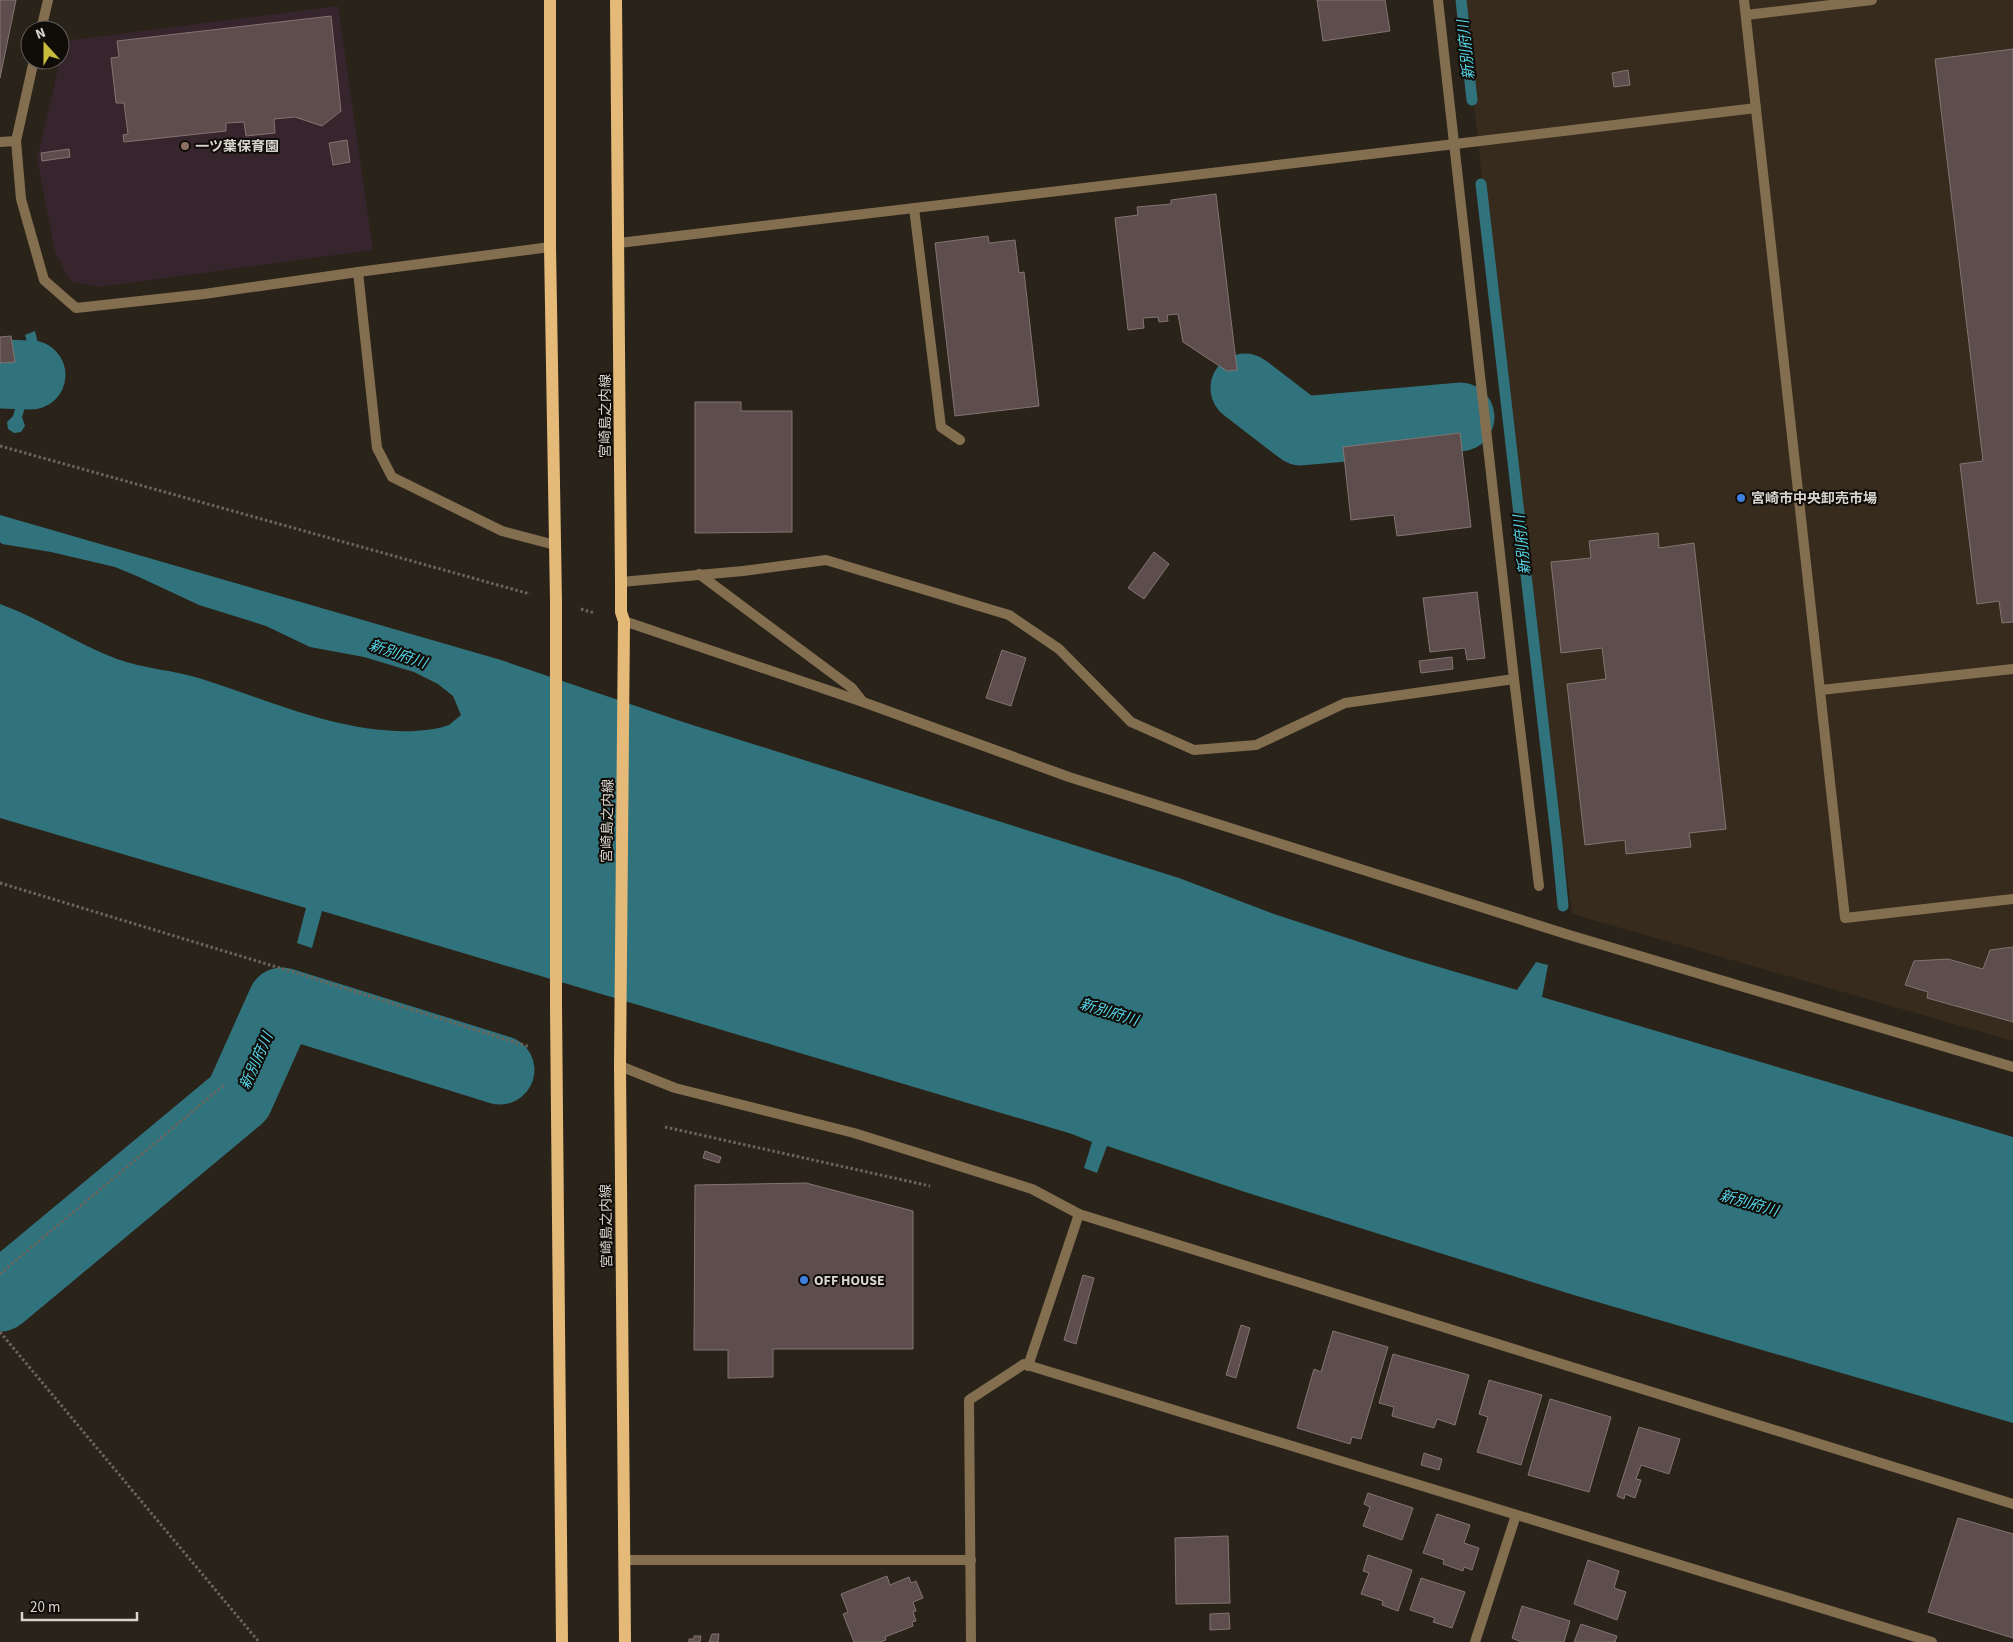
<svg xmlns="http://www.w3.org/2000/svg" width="2013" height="1642" font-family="'Source Sans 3','Noto Sans JP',sans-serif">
<rect width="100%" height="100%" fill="#2a2319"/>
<path fill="#362b1d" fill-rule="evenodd" d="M1463 0H2013V49L1935 59 1983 461 1960 464 1999 601 2002 623 2013 622V947L1990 950 1983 969 1948 959 1914 961 1905 985 1928 992 1927 998 2013 1022V1041L1572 914 1507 413ZM1657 533 1659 548 1694 543 1726 829 1689 833 1691 847 1626 853 1625 840 1585 845 1567 684 1606 679 1602 648 1552 562 1591 558 1589 541Z"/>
<path fill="#37252e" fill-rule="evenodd" d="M338 6 373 250 99 287 70 281 55 252 37 159 60 60 63 41ZM331 17 341 111 322 126 295 117 274 119 275 133 246 136 244 122 226 123V131L124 142 123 135 128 134 124 103H116L111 58 119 57 118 41ZM347 140 350 162 333 165 329 143Z"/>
<g fill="#31737d">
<path d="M35 331 41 356 22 417 25 426 21 432 14 433 8 429 7 422 13 416 31 355 25 335Z"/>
<path d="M0 515 501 660 683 722 1179 878 1274 914 1405 957 1517 990 1536 962 1548 965 1542 997 2013 1137V1423L1577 1296 1245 1192 1107 1146 1097 1173 1084 1168 1092 1142 1072 1134 322 911 312 948 297 943 306 908 0 818V604C41 619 77 644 117 659 144 669 174 670 202 679 271 701 341 734 415 731 425 730 439 729 449 725 453 722 457 718 461 715L453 696 438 684 414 672 364 657 310 647 266 626 199 605 139 577 115 567 51 552 2 544 0 542Z"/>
</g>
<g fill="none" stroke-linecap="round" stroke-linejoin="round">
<g stroke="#31737d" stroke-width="11">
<path d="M1461 0 1472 100"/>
<path d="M1481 184 1557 844 1563 906"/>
</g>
<g stroke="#31737d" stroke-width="69">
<path d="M0 374 31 375"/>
<path d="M1245 388 1301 431 1460 417"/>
<path d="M0 1297 239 1098 282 1002 500 1070"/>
</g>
</g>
<g fill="#5d4e4d" stroke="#837472">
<path d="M0 0H16L0 78Z"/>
<path d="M1317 0H1385L1390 31 1323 41Z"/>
<path d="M331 16 341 111 322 126 295 117 274 119 275 133 246 136 244 122 226 123V131L124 142 123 135 128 134 124 103H116L111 58 119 57 117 41Z"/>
<path d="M2013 49V622L2002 623 1999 601 1977 604 1960 464 1983 461 1935 59Z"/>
<path d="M1628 70 1630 85 1614 87 1612 73Z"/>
<path d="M347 140 350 162 333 165 329 143Z"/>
<path d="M69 149 70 157 42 161 41 153Z"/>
<path d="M1216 194 1237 370 1227 371 1183 342 1178 314 1167 315 1168 321 1159 322 1158 317 1143 318 1144 328 1128 330 1115 218 1138 215 1137 207 1171 204V200Z"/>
<path d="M988 236 989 243 1015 240 1019 273 1024 272 1039 406 955 416 935 243Z"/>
<path d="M11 336 15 362 0 363V337Z"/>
<path d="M695 402H741V411H792V532L695 533Z"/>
<path d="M1460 433 1471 527 1397 536 1394 515 1351 520 1343 447Z"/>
<path d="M1658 533 1659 548 1694 543 1726 829 1689 833 1691 847 1626 854 1625 840 1585 845 1567 684 1606 679 1602 648 1561 653 1551 562 1591 558 1589 541Z"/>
<path d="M1154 552 1169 564 1144 599 1128 588Z"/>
<path d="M1477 592 1485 658 1467 660 1465 648 1430 652 1423 598Z"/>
<path d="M1002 650 1026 658 1011 706 986 698Z"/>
<path d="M1452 657 1453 669 1421 673 1419 661Z"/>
<path d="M2013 947V1022L1927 998 1928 992 1905 985 1914 961 1948 959 1983 969 1990 950Z"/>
<path d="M705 1151 721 1157 719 1163 703 1158Z"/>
<path d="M806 1183 913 1211V1349H773V1377L728 1378V1350H694L695 1185Z"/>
<path d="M1083 1275 1094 1278 1076 1344 1064 1340Z"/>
<path d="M1241 1325 1250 1328 1236 1378 1226 1375Z"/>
<path d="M1333 1331 1388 1347 1361 1439 1352 1437 1350 1444 1297 1428 1314 1369 1321 1372Z"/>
<path d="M1393 1354 1469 1375 1455 1425 1437 1419 1434 1428 1392 1416 1394 1407 1379 1403Z"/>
<path d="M1489 1380 1542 1395 1521 1465 1477 1452 1488 1417 1479 1414Z"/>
<path d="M1550 1399 1611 1417 1589 1492 1528 1475Z"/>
<path d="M1639 1427 1680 1439 1669 1474 1641 1465 1636 1479 1641 1480 1635 1498 1625 1494 1624 1499 1617 1496Z"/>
<path d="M1424 1453 1442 1459 1439 1470 1421 1465Z"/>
<path d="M1368 1493 1413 1508 1402 1540 1363 1526 1370 1507 1364 1504Z"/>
<path d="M1437 1514 1470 1525 1464 1543 1479 1548 1472 1570 1464 1567 1463 1571 1443 1564 1444 1560 1423 1553Z"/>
<path d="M1958 1518 2013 1534V1638L1928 1612Z"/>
<path d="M1228 1536 1230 1603 1176 1604 1175 1538Z"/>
<path d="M1368 1555 1412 1570 1398 1611 1382 1605 1383 1601 1361 1594 1369 1573 1363 1571Z"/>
<path d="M1588 1560 1619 1571 1614 1588 1626 1592 1617 1620 1574 1604Z"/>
<path d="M887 1576 890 1585 909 1577 911 1583 916 1581 923 1598 913 1602 916 1611 913 1612 916 1621 912 1622 913 1626 885 1637 886 1640 880 1642H854L843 1614 848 1612 841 1594Z"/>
<path d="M1421 1578 1465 1592 1452 1628 1433 1622 1435 1618 1410 1610Z"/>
<path d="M1522 1606 1570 1621 1564 1642H1521L1512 1638Z"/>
<path d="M1229 1613 1230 1629 1210 1630V1614Z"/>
<path d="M1581 1624 1617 1636 1615 1642H1574Z"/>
<path d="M712 1634H719L718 1642H709Z"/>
<path d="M694 1636H701L700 1642H689V1639H694Z"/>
</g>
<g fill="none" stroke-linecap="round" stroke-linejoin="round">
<g stroke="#6b655c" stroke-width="3" stroke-dasharray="2.5 2.5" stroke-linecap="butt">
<path d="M0 446 530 594"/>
<path d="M581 609 594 613"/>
<path d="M0 883 293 972 530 1047"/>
<path d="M665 1127 930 1186"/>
<path d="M0 1274 225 1084"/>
<path d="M0 1332 259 1642"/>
</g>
<g stroke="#836f50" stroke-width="10">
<path d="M1744 0 1845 918 2013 899"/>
<path d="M1746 15 1872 0"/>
<path d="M1455 144 1756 108"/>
<path d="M914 208 941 427 960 440"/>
<path d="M699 574 852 688 863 702"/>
<path d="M624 621 863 702 1069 777 1566 934 2013 1067"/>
<path d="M1821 690 2013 669"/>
<path d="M620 1066 675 1088 854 1133 1032 1189 1079 1214 2013 1504"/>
<path d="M1028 1366 1079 1214"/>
</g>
<g stroke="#836f50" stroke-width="10">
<path d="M1438 0 1514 679 1539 886"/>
<path d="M41 30 48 0"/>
<path d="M34 60 16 141 21 199 44 280 76 308 204 294 358 272 550 247"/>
<path d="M0 142 16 141"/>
<path d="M619 243 1455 144"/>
<path d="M358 272 377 448 392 477 502 531 555 545"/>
<path d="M621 582 743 571 826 560 1009 615 1059 649 1131 722 1194 750 1256 745 1345 703 1514 679"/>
<path d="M624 1560H971"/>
<path d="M971 1642 969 1400 1024 1364 1932 1642"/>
<path d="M1475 1642 1516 1515"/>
</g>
<g stroke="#e5ba79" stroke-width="12">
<path d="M550 0V247L556 601V1007L562 1642"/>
<path d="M616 0 621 582V612L624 621 620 1066 625 1642"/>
</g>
</g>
<circle fill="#8d6e63" stroke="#100d09" stroke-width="2" cx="185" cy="146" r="5"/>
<g fill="#3f7fe0" stroke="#100d09" stroke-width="2">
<circle cx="1741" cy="498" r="5"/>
<circle cx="804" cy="1280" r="5"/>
</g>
<g text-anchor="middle" stroke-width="4" stroke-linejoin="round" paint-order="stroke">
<g font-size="14" font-weight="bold" fill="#d9d4ce" stroke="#100d09" text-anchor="start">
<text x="195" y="151">一ツ葉保育園</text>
<text x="1751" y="503">宮崎市中央卸売市場</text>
<text x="814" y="1285">OFF HOUSE</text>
</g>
<g font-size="14" fill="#d9d4ce" stroke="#100d09">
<text transform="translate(605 416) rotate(-90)" y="5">宮崎島之内線</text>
<text transform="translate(607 821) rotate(-89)" y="5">宮崎島之内線</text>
<text transform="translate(606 1226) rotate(-91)" y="5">宮崎島之内線</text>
</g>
<g font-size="15" font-style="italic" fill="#54d5e8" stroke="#100d09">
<text transform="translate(1466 50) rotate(-96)" y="5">新別府川</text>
<text transform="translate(1522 545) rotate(-96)" y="5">新別府川</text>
<text transform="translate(398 654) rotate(19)" y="5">新別府川</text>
<text transform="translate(1109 1012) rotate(17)" y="5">新別府川</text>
<text transform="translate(256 1061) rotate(-66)" y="5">新別府川</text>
<text transform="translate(1749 1203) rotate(16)" y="5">新別府川</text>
</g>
</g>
<g transform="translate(45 45) rotate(339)"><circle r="24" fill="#100d09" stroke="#605d58"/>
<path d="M0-4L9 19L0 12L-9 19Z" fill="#c8bb3b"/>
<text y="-8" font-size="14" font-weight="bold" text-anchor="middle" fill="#d9d4ce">N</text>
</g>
<path d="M22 1612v8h115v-8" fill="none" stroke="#d9d4ce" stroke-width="2.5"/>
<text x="30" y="1612" font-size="15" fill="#d9d4ce" stroke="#100d09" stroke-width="4" paint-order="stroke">20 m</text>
</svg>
